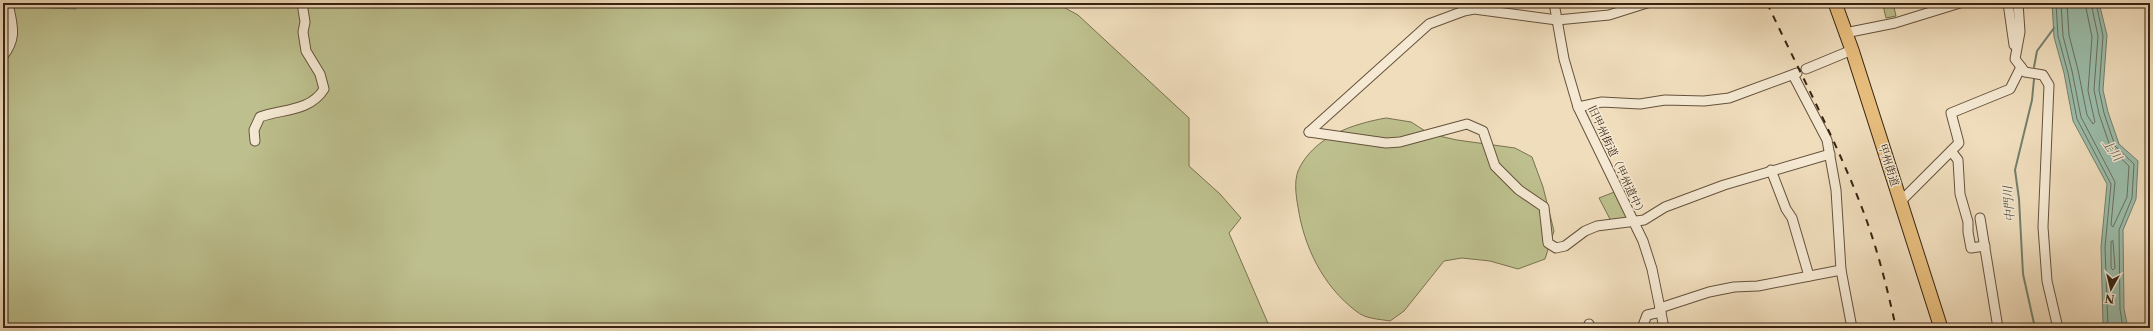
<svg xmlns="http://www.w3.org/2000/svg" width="2153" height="331" font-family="'Libre Caslon Text','Noto Serif JP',serif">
<rect width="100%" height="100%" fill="#f0ddbc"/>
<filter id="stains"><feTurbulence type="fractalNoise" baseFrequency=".005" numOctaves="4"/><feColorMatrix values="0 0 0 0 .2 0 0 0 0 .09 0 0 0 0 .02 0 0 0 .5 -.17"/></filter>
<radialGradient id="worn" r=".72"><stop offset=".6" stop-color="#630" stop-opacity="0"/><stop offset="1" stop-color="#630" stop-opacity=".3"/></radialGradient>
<g fill="#bdc08e" stroke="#7a7250">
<path d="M3 3H1056L1078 15 1189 118V166L1220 194 1241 218 1229 233 1270 328H3Z"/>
<path d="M1893 3 1896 16 1886 18 1883 5Z"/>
<path d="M1386 118 1411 122 1430 134 1457 140 1515 148 1532 157 1543 187 1554 231 1545 259 1518 269 1490 261 1462 258 1444 261 1404 311 1390 321C1379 319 1365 319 1356 311 1323 286 1304 247 1298 207 1296 196 1294 182 1298 171 1313 137 1352 124 1386 118Z"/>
<path d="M1617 191 1628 219 1612 223 1599 198Z"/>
</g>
<g fill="#9bbdab" stroke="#737f6d">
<path d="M32 3H75L76 9 32 7Z"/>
<path d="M2052 3H2099L2107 35 2103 90 2108 112 2119 144 2138 161 2136 199 2123 230 2124 309 2128 328H2104L2103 324 2101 247 2107 184 2073 121 2064 73 2054 37Z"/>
</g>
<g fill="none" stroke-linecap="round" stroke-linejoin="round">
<g stroke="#69705e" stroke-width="1">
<path d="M2056 3 2058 36 2068 73 2077 119 2111 184 2105 247 2108 328"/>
<path d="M2061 3 2063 36 2072 71 2081 117 2115 182 2111 225 2113 227 2127 197 2129 166 2111 149 2099 114 2094 90 2098 36 2091 3"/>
<path d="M2067 3 2069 35 2078 70 2087 115 2093 124 2095 122 2088 91 2092 37 2085 3"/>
<path d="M2096 3 2103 36 2099 90 2104 113 2115 146 2134 164 2132 198 2119 230 2120 309 2123 328"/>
<path d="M2113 241 2115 268 2113 270 2111 268V242Z"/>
</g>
<g stroke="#737f6d" stroke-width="2">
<path d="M2034 67 2037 51 2054 28"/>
<path d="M2034 79 2032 100 2015 170 2019 199 2023 274 2035 328"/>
</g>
<defs>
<g id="minor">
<path d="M1554 3 1564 59 1578 107 1643 241 1652 269 1664 328"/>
<path d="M2008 3 2014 45"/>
<path d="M2018 3 2020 32 2015 59 2025 72 2043 75 2049 85 2043 227 2047 281 2058 328"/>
<path d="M1845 33 1895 23 1960 3"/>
<path d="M3 56C18 37 12 25 8 3"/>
<path d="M1806 69 1852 50"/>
<path d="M1793 75 1827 140 1836 190 1841 270 1852 328"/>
<path d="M1578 107 1602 102 1640 104 1665 100 1704 101 1729 98 1797 73"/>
<path d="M1309 132 1386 143 1400 142 1467 124 1483 131 1495 166 1519 190 1544 207 1548 243 1556 248 1565 246 1585 231 1597 226 1644 220 1665 207 1724 185 1830 154"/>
<path d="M1309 132 1429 24 1464 11 1474 9 1557 20 1609 15 1647 3"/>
<path d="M255 141 254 130 260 117C281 109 310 112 324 89L320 74 306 51 303 32 305 22 302 3"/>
<path d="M1951 151 1958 160 1960 194 1968 222V232L1971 248 1985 246"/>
<path d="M1771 170 1786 209 1792 218 1809 276"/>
<path d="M1903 199 1959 143 1951 113 2010 89 2021 67"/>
<path d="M1980 218 1998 328"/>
<path d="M1660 308 1709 292 1734 287 1758 286 1841 270"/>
<path d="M1589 324V328"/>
<path d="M1642 328 1647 315 1661 312"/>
</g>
<path id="highway" d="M1835 3 1852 50 1941 328"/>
</defs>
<use href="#minor" stroke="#65523c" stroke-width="11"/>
<use href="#highway" stroke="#372311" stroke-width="15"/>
<use href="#minor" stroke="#f5e9d3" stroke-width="9"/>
<use href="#highway" stroke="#e8be7e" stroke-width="13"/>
<path stroke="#372311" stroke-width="2" stroke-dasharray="7 7" stroke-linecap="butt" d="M1767 3C1799 71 1835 138 1862 208 1877 247 1887 287 1896 328"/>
</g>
<g text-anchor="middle" stroke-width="3" stroke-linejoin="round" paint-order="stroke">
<g font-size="11" fill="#372311" stroke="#f5e9d3">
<text transform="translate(1617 161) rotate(65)" y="4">旧甲州街道（甲州道中）</text>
<text transform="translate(1889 165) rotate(72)" y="4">甲州街道</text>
</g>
<g font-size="12" font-style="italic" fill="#55513f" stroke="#f5e9d3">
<text transform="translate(2112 150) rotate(54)" y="4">上川</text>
<text transform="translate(2009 204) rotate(-94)" y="4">中門川</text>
</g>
</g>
<rect width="2153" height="331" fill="none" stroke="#f0ddbc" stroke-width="16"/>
<rect x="4" y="4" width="2145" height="323" fill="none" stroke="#372311" stroke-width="2"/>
<rect x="8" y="8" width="2137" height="315" fill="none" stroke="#372311"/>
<g transform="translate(2111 289) rotate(188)" stroke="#f5e9d3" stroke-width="3" paint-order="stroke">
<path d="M0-3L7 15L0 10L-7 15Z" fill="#372311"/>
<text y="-6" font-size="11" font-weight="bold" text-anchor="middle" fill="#372311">N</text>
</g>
<rect width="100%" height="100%" filter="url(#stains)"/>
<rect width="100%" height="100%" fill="url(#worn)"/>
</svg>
